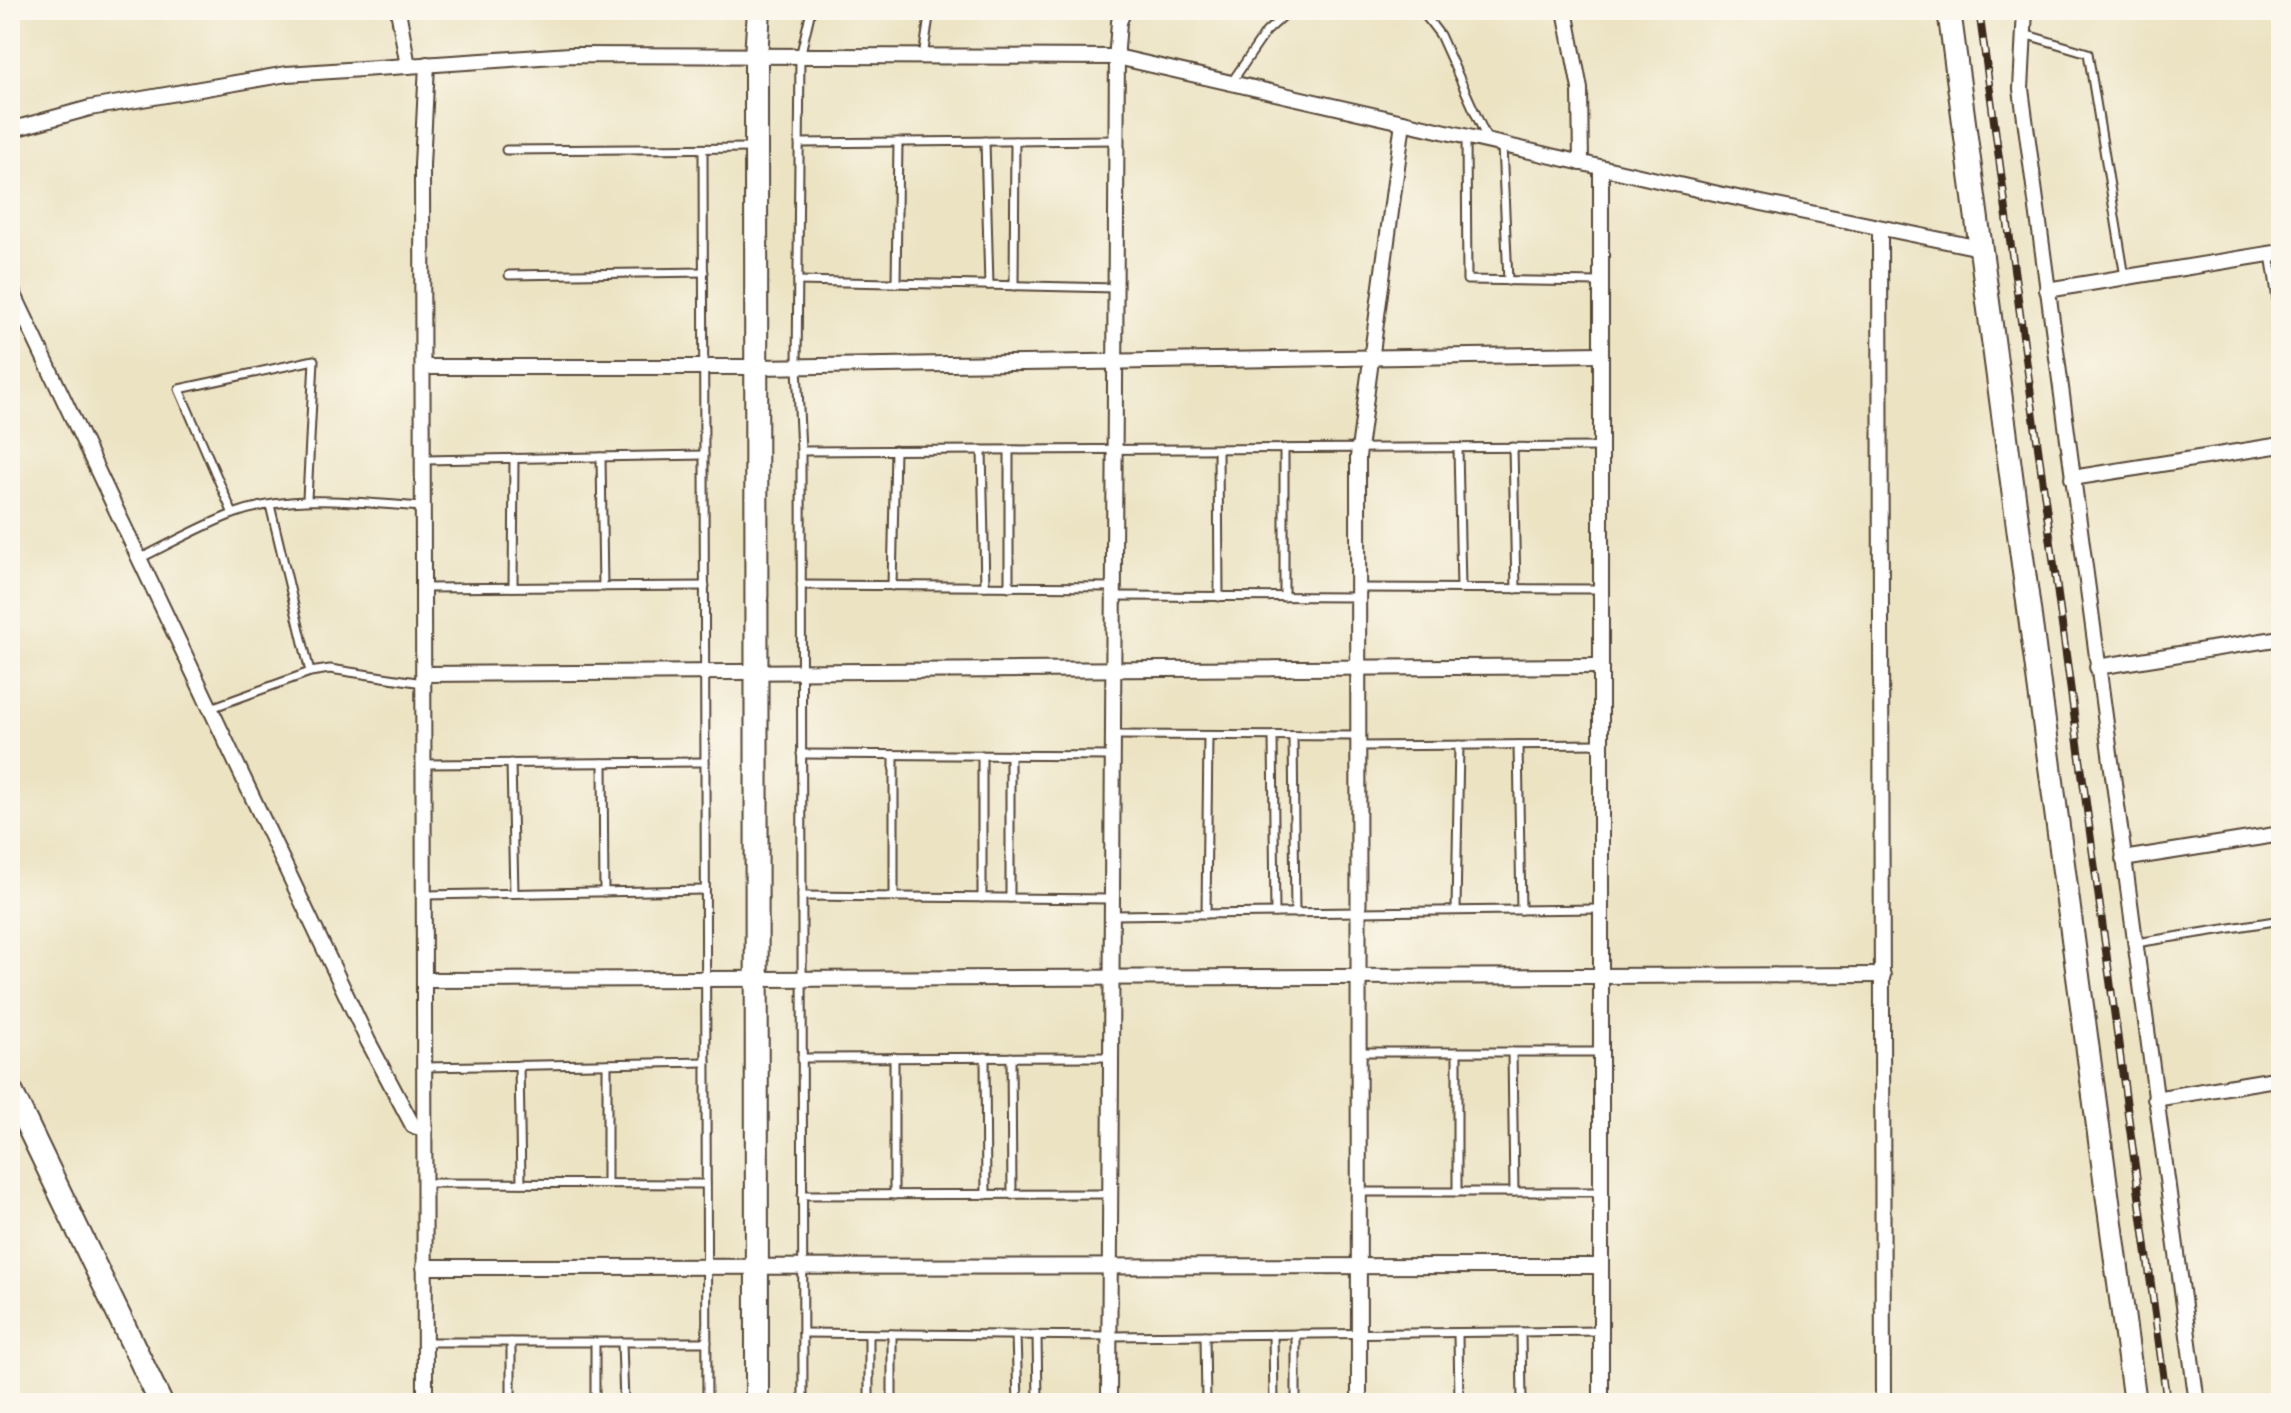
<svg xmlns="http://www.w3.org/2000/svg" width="2291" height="1413" font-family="'Libre Bodoni',serif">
<rect width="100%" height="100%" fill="#fbf7ec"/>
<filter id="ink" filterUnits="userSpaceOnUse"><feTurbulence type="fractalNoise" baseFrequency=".0125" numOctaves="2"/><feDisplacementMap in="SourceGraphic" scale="16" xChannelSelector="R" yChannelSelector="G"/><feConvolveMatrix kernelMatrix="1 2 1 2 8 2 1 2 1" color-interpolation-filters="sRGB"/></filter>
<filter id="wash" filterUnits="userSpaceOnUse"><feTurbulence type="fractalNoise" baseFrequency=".006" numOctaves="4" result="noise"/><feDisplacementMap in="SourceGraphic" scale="32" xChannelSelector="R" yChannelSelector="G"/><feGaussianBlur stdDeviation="1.8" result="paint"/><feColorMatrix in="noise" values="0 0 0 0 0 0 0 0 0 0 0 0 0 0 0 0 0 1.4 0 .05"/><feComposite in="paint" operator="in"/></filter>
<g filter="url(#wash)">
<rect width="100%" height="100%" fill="#ece3c3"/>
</g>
<g filter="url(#ink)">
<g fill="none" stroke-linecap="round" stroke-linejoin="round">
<defs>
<g id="lane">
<path d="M1421 10 1440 35 1487 139"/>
<path d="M2024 34 2088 53 2125 277"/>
<path d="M923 57 930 10"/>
<path d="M1231 83 1266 32 1290 10"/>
<path d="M1466 137 1467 280 1601 282"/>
<path d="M985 141 989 285"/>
<path d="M799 143 1117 140"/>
<path d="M1502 145 1508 281"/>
<path d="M703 149 707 1403"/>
<path d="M506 150 754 148"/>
<path d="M2270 254 2281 326"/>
<path d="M509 275 704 272"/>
<path d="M798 281 1115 288"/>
<path d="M896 283 898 142"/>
<path d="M1014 286 1015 141"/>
<path d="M1513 447 1516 589"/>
<path d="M1458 448 1461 588"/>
<path d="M1218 449 1219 597"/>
<path d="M982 450 985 586"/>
<path d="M801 451 1601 447"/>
<path d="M601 457 603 587"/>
<path d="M424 460 704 455"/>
<path d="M270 505 310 672"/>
<path d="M233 514 179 389 314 360 307 499"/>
<path d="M139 559C170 544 201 526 233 514 294 492 359 503 422 507"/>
<path d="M801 585 1113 587"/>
<path d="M892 586 895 450"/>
<path d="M513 587 514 458"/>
<path d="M1009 587V450"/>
<path d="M425 588 705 586"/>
<path d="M1358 588 1600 589"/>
<path d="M1113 596 1358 597"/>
<path d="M1284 597V448"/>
<path d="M211 708 310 672 330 669 423 683"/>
<path d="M1113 735 1359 736"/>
<path d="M1273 736 1275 913"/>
<path d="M1293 736 1295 913"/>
<path d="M1518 745 1521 910"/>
<path d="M1359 746 1601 744"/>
<path d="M801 754 1111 756"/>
<path d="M982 755V898"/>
<path d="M511 763 514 893"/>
<path d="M603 763 604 892"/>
<path d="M426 764 705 762"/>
<path d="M426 895 705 890"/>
<path d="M802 896 1110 899"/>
<path d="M894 897V755"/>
<path d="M1010 898V755"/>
<path d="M1456 910 1459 745"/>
<path d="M1206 914 1208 736"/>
<path d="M1112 915 1600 909"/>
<path d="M2136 943 2281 920"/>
<path d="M1358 1052H1600"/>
<path d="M1512 1052 1514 1192"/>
<path d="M894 1057V1195"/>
<path d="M985 1057 986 1195"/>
<path d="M1011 1057 1012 1195"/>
<path d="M802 1058 1110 1057"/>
<path d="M607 1064V1183"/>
<path d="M519 1065 521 1183"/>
<path d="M425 1067 706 1062"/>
<path d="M425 1183 706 1184"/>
<path d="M1358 1192H1600"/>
<path d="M1457 1192V1052"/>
<path d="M802 1195 1110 1194"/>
<path d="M1521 1332 1522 1403"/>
<path d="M803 1333 1110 1336 1601 1331"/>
<path d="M1458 1333 1459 1403"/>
<path d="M869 1334V1403"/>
<path d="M892 1334V1403"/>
<path d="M1273 1334 1274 1403"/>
<path d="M1296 1334V1403"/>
<path d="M1016 1335 1018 1403"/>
<path d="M1037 1335 1038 1403"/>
<path d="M1205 1335 1206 1403"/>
<path d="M425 1342H707"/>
<path d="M595 1342V1403"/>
<path d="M622 1342 624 1403"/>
<path d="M511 1403V1342"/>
<path d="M803 1403 801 451 797 367 800 57 811 10"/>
</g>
<g id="street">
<path d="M398 10 408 66"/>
<path d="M1565 10 1580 89 1581 163"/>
<path d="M2025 10 2021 89 2197 1403"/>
<path d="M10 130 90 108 287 74 570 55 1117 57 1723 195 1980 248"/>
<path d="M1880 228 1883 1403"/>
<path d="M10 286 368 1041 413 1126 425 1129"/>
<path d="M2047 290 2281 252"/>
<path d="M424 367H757L1601 354"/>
<path d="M2072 478 2281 445"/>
<path d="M2097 667 2281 638"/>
<path d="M425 674 1601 666"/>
<path d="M2123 859 2281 834"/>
<path d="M425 980 1883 975"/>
<path d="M2155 1099 2281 1078"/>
<path d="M424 1267 1600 1266"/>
<path d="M425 1403 422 165 427 64"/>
<path d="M1109 1403 1117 48 1119 22 1124 10"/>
<path d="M1359 1403 1358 457 1403 122"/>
<path d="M1601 1403V168"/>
</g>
<g id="secondary">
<path d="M1949 10 2135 1403"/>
<path d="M10 1089 161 1403"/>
<path d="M757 1403 756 57 759 10"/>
</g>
</defs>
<use href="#lane" stroke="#564637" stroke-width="11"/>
<use href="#street" stroke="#564637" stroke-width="18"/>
<use href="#secondary" stroke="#564637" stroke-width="26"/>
<use href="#lane" stroke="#fff" stroke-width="7"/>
<use href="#street" stroke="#fff" stroke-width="14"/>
<use href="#secondary" stroke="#fff" stroke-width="22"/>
<defs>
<path id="rail" d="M1979 10 2167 1403"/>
</defs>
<use href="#rail" stroke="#3b2a1e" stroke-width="8"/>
<use href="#rail" stroke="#fbf7ec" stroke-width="5" stroke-dasharray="15" stroke-linecap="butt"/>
</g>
</g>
<rect width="2291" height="1413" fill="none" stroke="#fbf7ec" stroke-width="40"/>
</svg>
